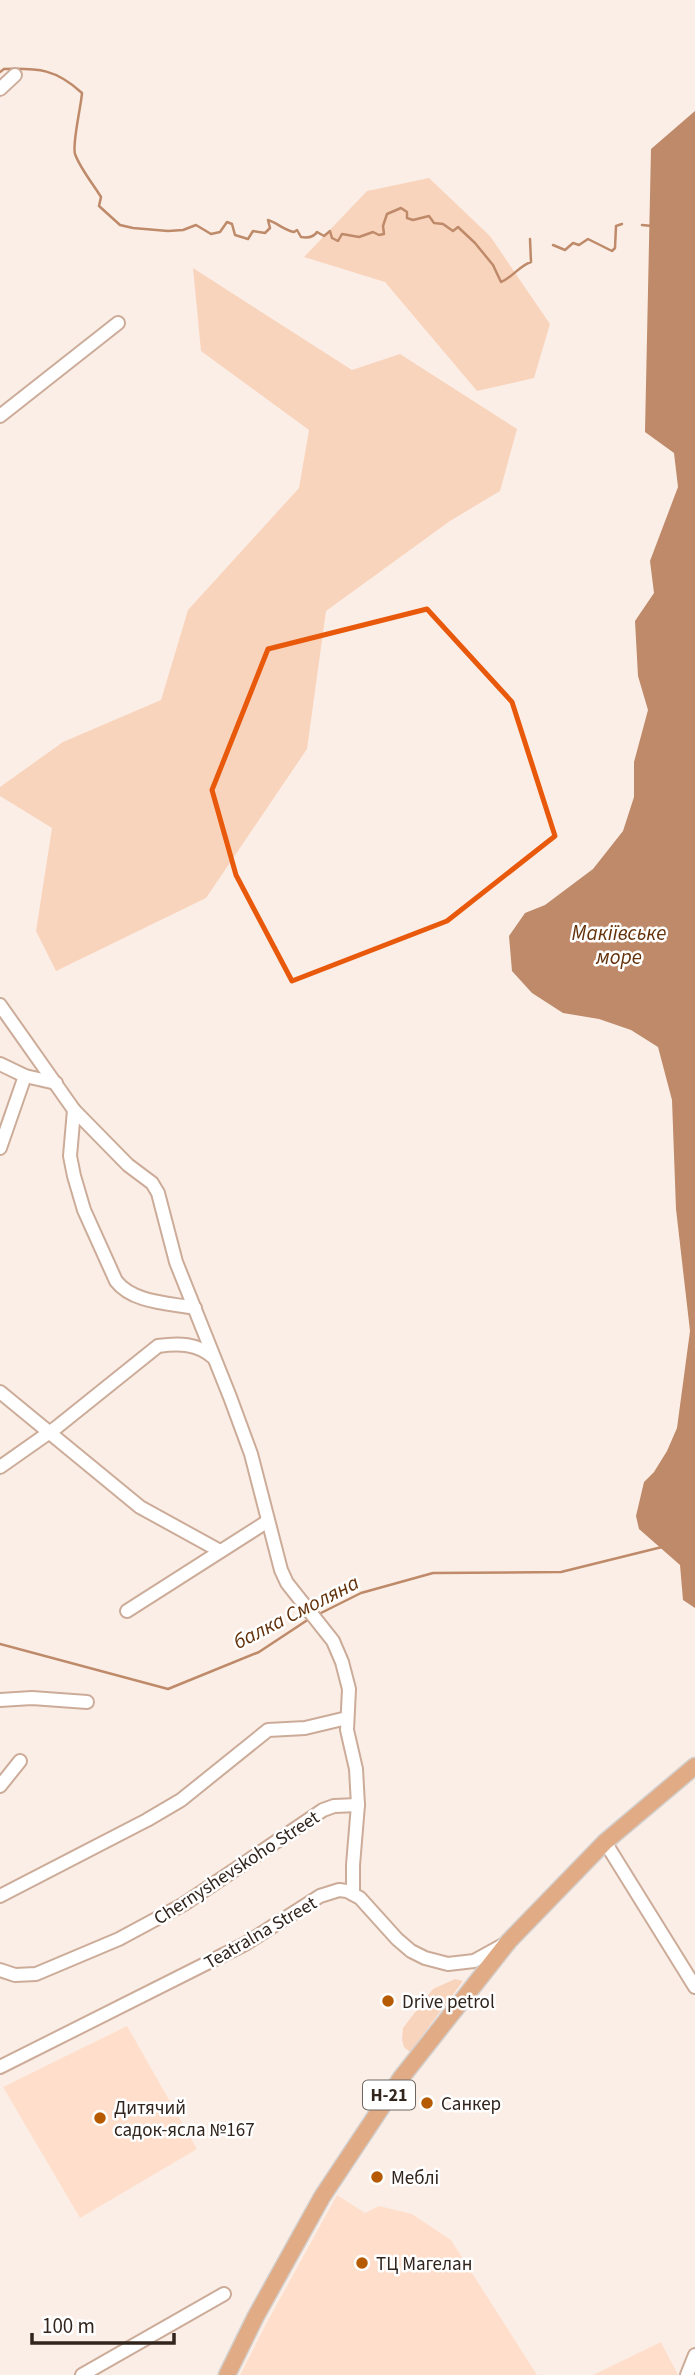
<svg xmlns="http://www.w3.org/2000/svg" width="695" height="2375" font-family="'Source Sans 3',sans-serif">
<rect width="100%" height="100%" fill="#fbeee6"/>
<g fill="#ffdfcb">
<path d="M127 2026 197 2149 80 2218 3 2087Z"/>
<path d="M337 2195 365 2213 379 2206 412 2214 451 2240 537 2375H240L265 2326Z"/>
<path d="M661 2342 678 2375H593Z"/>
</g>
<g fill="#f9d4bd">
<path d="M429 178 490 236 550 324 534 378 477 391 385 282 304 257 367 191Z"/>
<path d="M193 268 352 370 400 354 517 429 500 491 450 521 326 611 307 749 206 898 56 971 36 931 52 828 0 796V787L63 742 161 700 188 610 299 488 309 430 201 351Z"/>
<path d="M455 1979 463 1981 410 2052 404 2047 402 2040 403 2028 433 1989Z"/>
</g>
<path fill="#be8a69" d="M695 111V1608L683 1600 680 1565 639 1529 636 1516 644 1482 654 1472 667 1451 677 1428 690 1331 676 1209 672 1100 658 1047 631 1030 599 1019 563 1013 532 993 512 971 509 936 525 913 545 905 593 869 623 831 634 797V762L648 710 638 676 635 621 654 593 650 561 678 487 674 453 645 432 651 149Z"/>
<g fill="none" stroke-linecap="round" stroke-linejoin="round">
<g stroke="#be8a69" stroke-width="2.5">
<path d="M0 72 4 69C39 68 56 69 82 93 81 107 72 143 75 154 80 168 93 184 101 197L99 206 120 225 133 228 168 231 183 230 196 225 211 234 220 232 227 222 232 224 235 235 248 239 253 231 265 233 270 228 268 220C278 223 283 230 294 232L297 230 301 237C307 238 314 237 317 232L324 236 330 231 332 238 338 241 342 234 359 237 373 232 379 235 384 234 383 226 387 214 401 208 407 212V218L413 220 429 216 434 223 443 224 453 231 458 227 475 243 493 265 501 282C513 277 519 266 531 262L530 239"/>
<path d="M642 225 652 226"/>
<path d="M553 245 565 250 573 243 579 245 588 239 612 251 615 248 616 226 622 224"/>
<path d="M319 1614 361 1593 433 1573 561 1572 662 1547"/>
<path d="M0 1644 168 1689 259 1652 309 1619"/>
</g>
<defs>
<g id="minor">
<path d="M0 89 15 75"/>
<path d="M0 416 118 323"/>
<path d="M0 1005 74 1110 128 1165 152 1183 158 1193 176 1262 230 1397 251 1454 281 1570 287 1583 333 1641 342 1662 349 1689 347 1730 356 1769 358 1805 353 1865V1894"/>
<path d="M0 1064 25 1076 56 1083"/>
<path d="M74 1110 70 1156 74 1176 84 1210 116 1281C133 1303 169 1303 195 1308"/>
<path d="M0 1148 25 1076"/>
<path d="M0 1392 140 1507 220 1551"/>
<path d="M0 1467 57 1427 158 1346C178 1343 198 1343 214 1358"/>
<path d="M127 1611 268 1521"/>
<path d="M0 1700 32 1698 87 1702"/>
<path d="M0 1786 20 1761"/>
<path d="M605 1842 695 1987"/>
<path d="M0 1896 147 1820 181 1800 268 1730 305 1728 347 1718"/>
<path d="M0 1970 15 1975 36 1974 119 1939 184 1904 323 1810 334 1806 358 1805"/>
<path d="M0 2067 245 1944 320 1896 339 1890 347 1891 360 1898 397 1939 411 1951 425 1958 448 1964 474 1961 503 1945"/>
<path d="M82 2375 224 2294"/>
<path d="M687 2375 695 2355"/>
</g>
<path id="major" d="M227 2375 256 2316 322 2197 401 2078 509 1941 605 1842 695 1766"/>
</defs>
<use href="#minor" stroke="#ccac99" stroke-width="16"/>
<use href="#major" stroke="#d2cfcd" stroke-width="19"/>
<use href="#minor" stroke="#fff" stroke-width="12"/>
<use href="#major" stroke="#e1ab85" stroke-width="16"/>
</g>
<path fill="none" stroke="#e8590c" stroke-width="5" stroke-linejoin="round" d="M427 609 512 702 555 836 447 921 292 981 236 875 212 790 268 649Z"/>
<g fill="#b75b03" stroke="#fff" stroke-width="2.5">
<circle cx="388" cy="2001" r="7"/>
<circle cx="427" cy="2103" r="7"/>
<circle cx="100" cy="2118" r="7"/>
<circle cx="377" cy="2177" r="7"/>
<circle cx="362" cy="2263" r="7"/>
</g>
<g text-anchor="middle" stroke-width="5" stroke-linejoin="round" paint-order="stroke">
<rect fill="#fff" stroke="#6f6661" stroke-width="2" x="363" y="2080.5" width="52" height="29" rx="5"/>
<g font-size="18" font-weight="bold" fill="#31251d">
<text x="389" y="2101">Н-21</text>
</g>
<g font-size="19" fill="#31251d" stroke="#fff">
<text transform="translate(236 1867) rotate(-33)" y="7">Chernyshevskoho Street</text>
<text transform="translate(260 1932) rotate(-30)" y="7">Teatralna Street</text>
</g>
<g font-size="19" fill="#31251d" stroke="#fff" text-anchor="start">
<text x="402" y="2008">Drive petrol</text>
<text x="441" y="2110">Санкер</text>
<text x="114" y="2114">Дитячий<tspan x="114" dy="22">садок-ясла №167</tspan></text>
<text x="391" y="2184">Меблі</text>
<text x="376" y="2270">ТЦ Магелан</text>
</g>
<g font-size="21" font-style="italic" fill="#63310a" stroke="#fff">
<text x="619" y="940">Макіївське<tspan x="619" dy="24">море</tspan></text>
<text transform="translate(296 1612) rotate(-27)" y="7">балка Смоляна</text>
</g>
</g>
<path d="M32 2333v10h142v-10" fill="none" stroke="#31251d" stroke-width="3.5"/>
<text x="42" y="2333" font-size="21" fill="#31251d" stroke="#ffffff" stroke-width="5" paint-order="stroke">100 m</text>
</svg>
